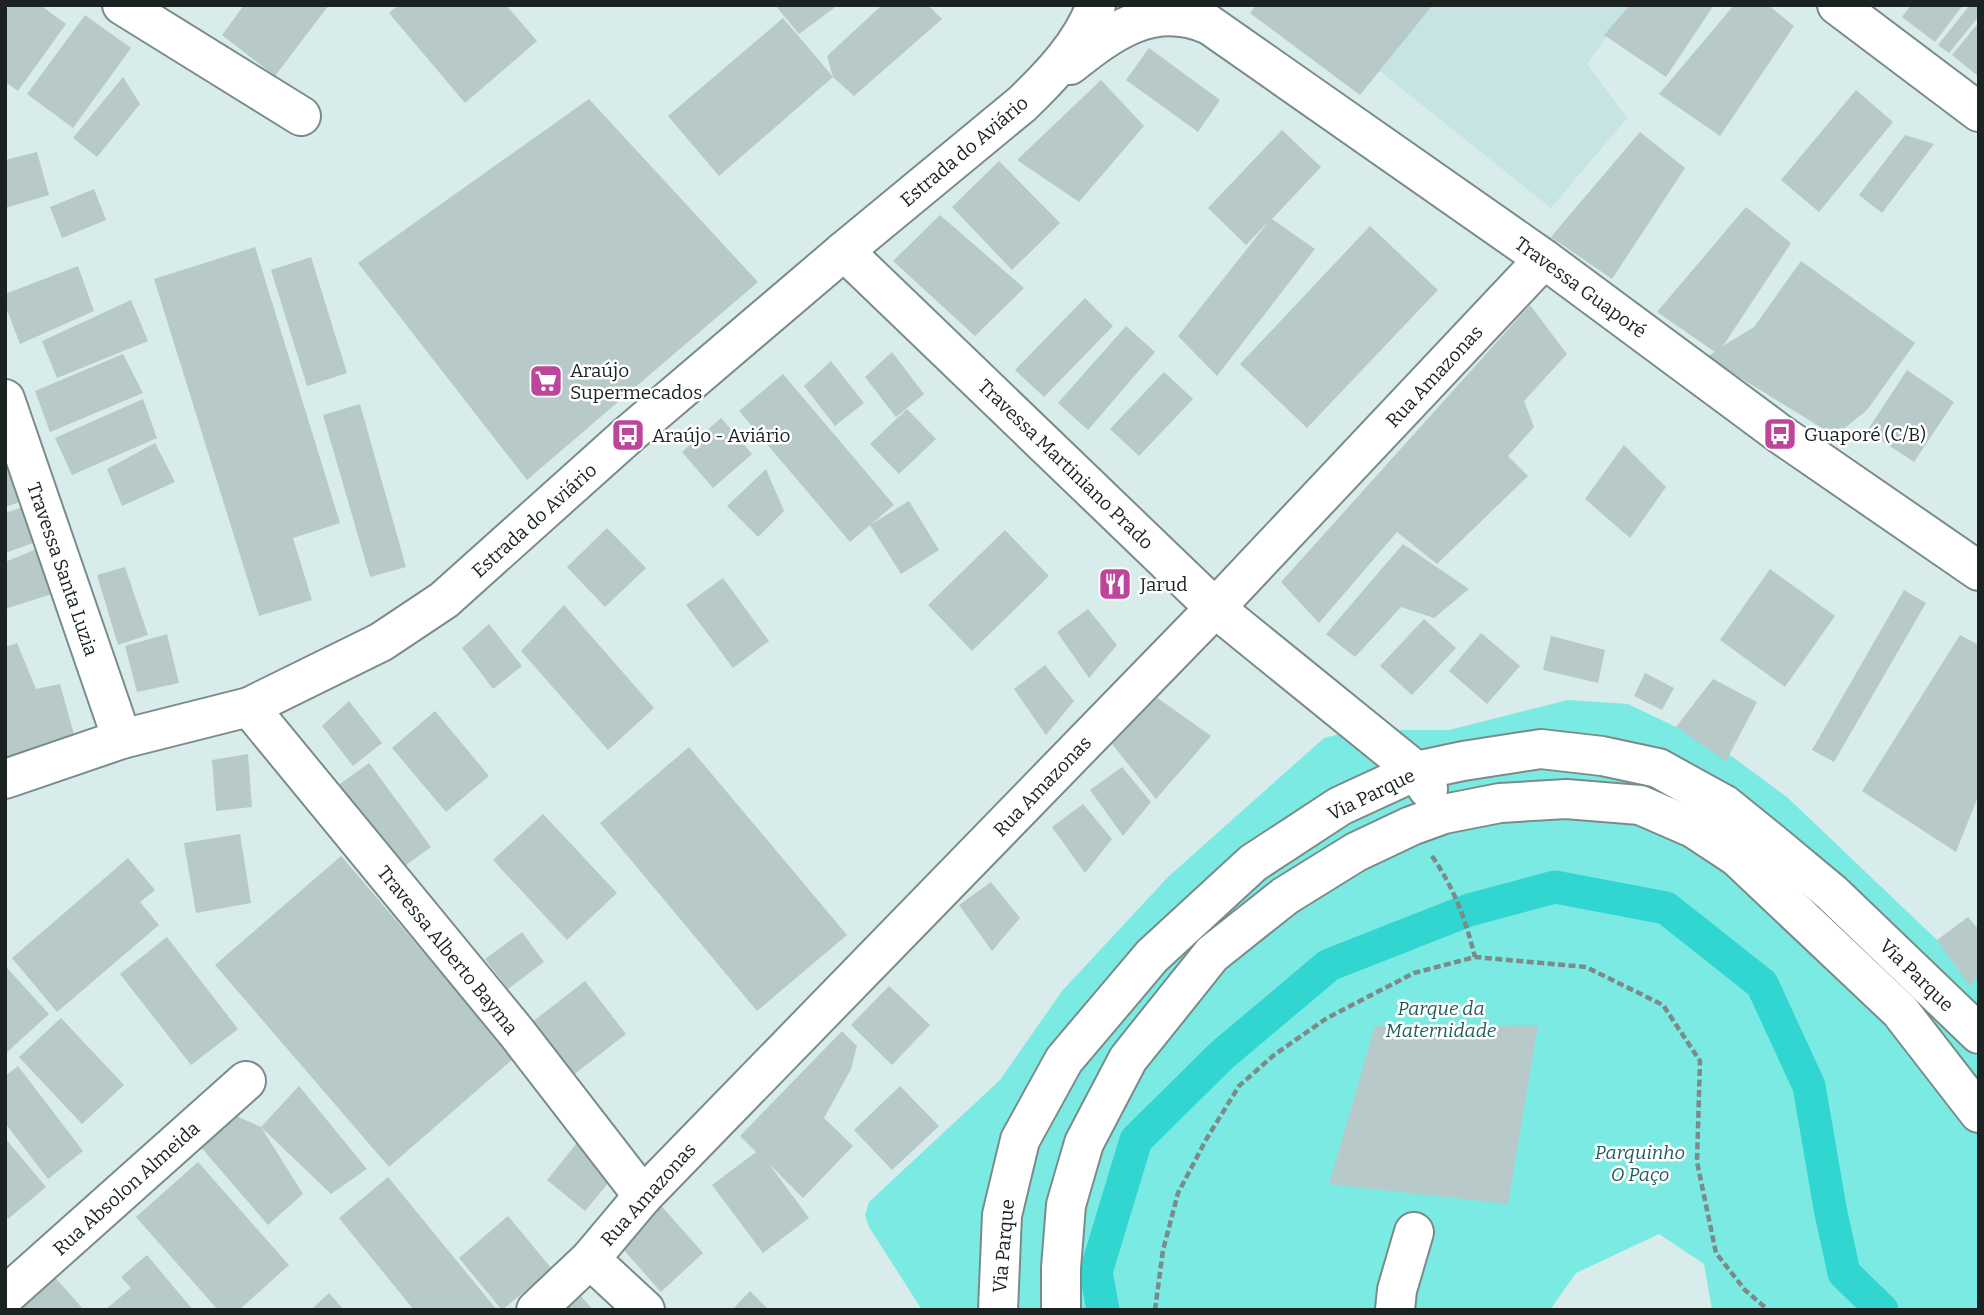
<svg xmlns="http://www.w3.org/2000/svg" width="1984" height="1315" font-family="Bitter,serif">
<rect width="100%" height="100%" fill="#d8eceb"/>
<path fill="#c6e4e1" d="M1297 5H1629L1587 64 1627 118 1551 208Z"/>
<path fill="#7beae3" d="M1568 700 1628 704 1722 749 1788 798 1979 980V1310H1712L1704 1264 1659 1234 1576 1273 1550 1310H922L869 1227 865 1215 869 1202 1000 1080 1062 991 1168 877 1324 738 1354 730H1449Z"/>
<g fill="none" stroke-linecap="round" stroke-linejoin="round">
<path stroke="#30d6cf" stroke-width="33" d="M1103 1310 1096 1272 1136 1140 1222 1055 1329 965 1469 910 1555 887 1666 908 1762 984 1809 1086 1830 1208 1844 1273 1882 1310"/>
</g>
<g fill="#b7cac9">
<path d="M10 5H40L66 24 18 91 5 82V12Z"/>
<path d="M244 5H329L275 76 222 35Z"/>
<path d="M398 5H506L537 41 465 103 389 13Z"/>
<path d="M775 5H838L799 34Z"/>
<path d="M882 5H928L942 19 854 96 833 77 827 56Z"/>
<path d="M1256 5H1429L1431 7 1360 95 1250 13Z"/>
<path d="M1630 5H1714L1666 77 1604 35Z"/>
<path d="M1734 5H1768L1794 26 1720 136 1659 94Z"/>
<path d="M1911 5H1963L1935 42 1902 17Z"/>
<path d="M1970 5H1979V16L1949 53 1938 45Z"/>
<path d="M85 15 131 48 73 128 27 94Z"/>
<path d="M783 18 833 77 719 176 668 116Z"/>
<path d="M1979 22V77L1952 55Z"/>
<path d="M1149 48 1220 100 1198 132 1126 80Z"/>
<path d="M123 77 140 104 97 157 73 138Z"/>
<path d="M1101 80 1144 126 1079 202 1017 160Z"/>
<path d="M1856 90 1893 122 1819 212 1781 180Z"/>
<path d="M589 99 758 282 527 480 358 263Z"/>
<path d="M1282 130 1321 167 1272 219 1315 249 1217 376 1178 336 1269 221 1246 245 1208 208Z"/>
<path d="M1640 132 1685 168 1612 279 1551 237Z"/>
<path d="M1905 135 1934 144 1882 213 1859 195Z"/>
<path d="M37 152 49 195 5 208V160Z"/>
<path d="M999 161 1060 223 1012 270 952 207Z"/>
<path d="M94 189 106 220 62 238 50 207Z"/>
<path d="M1746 207 1791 243 1723 346 1754 327 1801 261 1915 343 1867 410 1835 436 1706 357 1715 352 1657 312Z"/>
<path d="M940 215 1024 288 975 336 893 261Z"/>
<path d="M1370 226 1438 290 1307 428 1240 364Z"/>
<path d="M255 247 340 523 293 538 312 600 259 616 154 279Z"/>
<path d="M311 257 347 373 307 386 271 270Z"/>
<path d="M78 266 94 311 20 344 5 305V294Z"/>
<path d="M1085 298 1113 326 1044 397 1015 370Z"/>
<path d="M131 300 148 341 57 378 42 341Z"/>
<path d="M1530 305 1567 354 1524 401 1534 427 1508 456 1528 476 1437 564 1397 532 1319 623 1281 582Z"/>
<path d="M1126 326 1155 352 1088 430 1058 403Z"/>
<path d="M892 352 924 394 896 417 865 377Z"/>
<path d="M123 354 143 393 50 432 35 391Z"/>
<path d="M831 361 864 403 835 426 804 386Z"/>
<path d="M1907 370 1954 402 1914 462 1867 431Z"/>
<path d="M1164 372 1193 399 1139 456 1110 429Z"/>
<path d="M783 374 894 505 850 542 739 411Z"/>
<path d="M143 399 157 438 72 475 55 438Z"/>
<path d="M360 404 406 567 370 577 323 415Z"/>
<path d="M907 409 936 439 899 474 870 444Z"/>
<path d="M721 418 752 454 713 488 682 452Z"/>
<path d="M155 443 175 482 122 506 107 469Z"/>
<path d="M1624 445 1666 487 1630 538 1585 499Z"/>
<path d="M5 465 20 502 5 507Z"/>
<path d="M766 469 784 511 758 537 727 506Z"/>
<path d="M909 501 939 550 901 574 870 525Z"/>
<path d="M23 507 33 543 5 553V513Z"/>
<path d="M607 528 646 568 605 607 567 567Z"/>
<path d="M1005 530 1049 576 972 651 928 605Z"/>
<path d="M1403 544 1469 589 1434 618 1401 607 1355 657 1326 634Z"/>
<path d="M39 548 55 593 5 609V562Z"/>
<path d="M125 567 148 635 118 645 97 575Z"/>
<path d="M1770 569 1835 616 1785 687 1720 640Z"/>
<path d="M723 578 769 641 733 668 686 605Z"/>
<path d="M1904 590 1926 603 1834 762 1812 750Z"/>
<path d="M564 605 654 708 608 750 521 651Z"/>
<path d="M1088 609 1117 645 1089 678 1057 632Z"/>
<path d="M1424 619 1456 648 1412 695 1380 666Z"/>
<path d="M489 624 522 666 493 689 462 648Z"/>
<path d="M1481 633 1520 666 1487 704 1449 671Z"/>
<path d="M167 634 179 683 137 692 125 646Z"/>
<path d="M1960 635 1979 645V794L1956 852 1862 791Z"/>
<path d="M1551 636 1605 650 1598 683 1543 670Z"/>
<path d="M17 643 36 689 60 684 75 738 5 759V647Z"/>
<path d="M1045 665 1074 701 1046 735 1014 689Z"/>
<path d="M1645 673 1674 688 1662 710 1634 696Z"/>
<path d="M1713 679 1757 702 1726 761 1676 727Z"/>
<path d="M1152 694 1211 736 1156 799 1108 739Z"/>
<path d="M349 701 382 743 353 766 322 726Z"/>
<path d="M435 711 489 776 446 812 392 748Z"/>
<path d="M689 747 847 935 757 1011 600 823Z"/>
<path d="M248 754 252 807 216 811 212 760Z"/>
<path d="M369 763 431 847 391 876 329 792Z"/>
<path d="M1122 767 1151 802 1123 836 1090 790Z"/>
<path d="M1083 804 1112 839 1085 873 1052 827Z"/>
<path d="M543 814 617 893 567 940 493 860Z"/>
<path d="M240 834 251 903 196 913 184 843Z"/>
<path d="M341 856 514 1058 389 1167 215 965Z"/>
<path d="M128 858 155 890 140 902 159 925 57 1012 12 958Z"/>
<path d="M991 882 1020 918 992 951 959 905Z"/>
<path d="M1968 917 1979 930V975L1970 986 1937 940Z"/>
<path d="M522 932 544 962 508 989 485 959Z"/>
<path d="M167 937 238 1029 191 1065 120 974Z"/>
<path d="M7 968 49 1014 5 1054V969Z"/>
<path d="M585 981 626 1034 572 1076 531 1023Z"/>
<path d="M889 986 930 1025 892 1065 851 1025Z"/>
<path d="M61 1018 124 1085 82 1124 19 1057Z"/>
<path d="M1538 1025 1508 1204 1329 1184 1375 1026Z"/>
<path d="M842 1031 857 1046 851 1069 824 1118 853 1146 803 1198 769 1164 809 1218 763 1253 712 1185 756 1152 740 1136Z"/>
<path d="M18 1066 83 1151 48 1179 5 1123V1076Z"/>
<path d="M299 1086 367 1169 331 1194 261 1127 303 1194 268 1225 199 1145 234 1115 261 1127Z"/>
<path d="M900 1086 939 1126 892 1170 854 1130Z"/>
<path d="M5 1138 46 1187 8 1219 5 1216Z"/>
<path d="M577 1143 615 1175 585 1211 547 1180Z"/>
<path d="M198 1162 289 1265 239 1310H218L136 1217Z"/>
<path d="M388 1177 497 1310H414L339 1218Z"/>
<path d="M657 1201 703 1253 661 1292 614 1239Z"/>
<path d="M508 1216 552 1269 502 1310 459 1258Z"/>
<path d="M147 1255 193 1310H105L131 1288 121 1277Z"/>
<path d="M52 1274 84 1310H13Z"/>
<path d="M750 1291 769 1310H732Z"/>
<path d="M329 1293 344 1310H311Z"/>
<path d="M581 1296 593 1310H566Z"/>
</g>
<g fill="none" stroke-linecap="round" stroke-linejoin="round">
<defs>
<g id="minor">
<path d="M122 5 301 116"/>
<path d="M1181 5 1544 259 1780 434 1979 571"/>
<path d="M1837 5 1979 112"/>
<path d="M1070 65C1111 32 1153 1 1207 24"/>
<path d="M844 251 1215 608 1416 771 1428 789"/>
<path d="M5 399 122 739"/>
<path d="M249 707 517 1033 643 1196"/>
<path d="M5 779 122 739 249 707 381 642 444 600 628 435 844 251 1022 104C1051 76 1082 44 1096 5"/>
<path d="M590 1259 645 1310"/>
<path d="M5 1296 246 1081"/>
<path d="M536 1310 590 1259 643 1196 1215 608 1544 259"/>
<path d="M998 1310 1002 1215 1020 1140 1064 1060 1152 956 1253 863 1340 806 1416 771 1463 761 1541 749 1602 756 1658 768 1725 805 1772 843 1832 893 1979 1034"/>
<path d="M1061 1310V1268L1066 1205 1084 1143 1128 1059 1212 954 1285 896 1356 852 1411 826 1444 814 1500 803 1566 799 1640 805 1693 828 1737 857 1900 1011 1979 1113"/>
<path d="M1395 1310 1397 1290 1414 1232"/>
</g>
</defs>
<use href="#minor" stroke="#798c8a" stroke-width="42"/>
<g stroke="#7c8a89" stroke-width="4.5" stroke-dasharray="7 3.5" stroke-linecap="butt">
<path d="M1432 856C1455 890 1465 918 1475 957"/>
<path d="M1155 1310 1163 1250 1178 1193 1207 1138 1239 1086 1274 1055 1327 1018 1414 973 1475 957 1586 967 1663 1005 1700 1061 1697 1162 1716 1253 1745 1290 1768 1310"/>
</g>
<use href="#minor" stroke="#fff" stroke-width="38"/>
</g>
<defs>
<symbol id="supermarket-square" viewBox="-11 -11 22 22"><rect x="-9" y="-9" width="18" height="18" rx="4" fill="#bd469c" stroke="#fff"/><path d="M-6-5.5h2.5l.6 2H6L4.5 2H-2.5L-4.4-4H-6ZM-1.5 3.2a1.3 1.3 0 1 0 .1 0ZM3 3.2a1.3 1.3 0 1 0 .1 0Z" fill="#fff"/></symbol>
<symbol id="bus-square" viewBox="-11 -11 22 22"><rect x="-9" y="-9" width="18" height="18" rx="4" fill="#bd469c" stroke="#fff"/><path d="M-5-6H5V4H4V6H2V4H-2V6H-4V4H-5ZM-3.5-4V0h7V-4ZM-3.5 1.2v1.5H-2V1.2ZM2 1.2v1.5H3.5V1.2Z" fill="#fff"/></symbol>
<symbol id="restaurant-square" viewBox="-11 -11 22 22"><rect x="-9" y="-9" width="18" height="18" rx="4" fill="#bd469c" stroke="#fff"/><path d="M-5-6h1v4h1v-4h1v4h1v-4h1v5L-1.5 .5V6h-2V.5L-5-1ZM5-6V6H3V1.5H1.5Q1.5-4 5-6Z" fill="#fff"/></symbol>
</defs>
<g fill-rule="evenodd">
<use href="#supermarket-square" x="527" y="362" width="38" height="38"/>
<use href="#bus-square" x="1761" y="415" width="38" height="38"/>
<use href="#bus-square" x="609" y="416" width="38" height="38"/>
<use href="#restaurant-square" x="1096" y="565" width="38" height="38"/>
</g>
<g text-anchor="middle" stroke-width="5" stroke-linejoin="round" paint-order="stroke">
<g font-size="19" fill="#1b2222" stroke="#fff">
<text transform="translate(964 151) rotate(-40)" y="7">Estrada do Aviário</text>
<text transform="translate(1581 287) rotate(36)" y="7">Travessa Guaporé</text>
<text transform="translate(1434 376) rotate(-47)" y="7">Rua Amazonas</text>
<text transform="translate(1066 464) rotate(44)" y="7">Travessa Martiniano Prado</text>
<text transform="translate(534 520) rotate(-42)" y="7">Estrada do Aviário</text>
<text transform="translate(63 569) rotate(71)" y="7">Travessa Santa Luzia</text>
<text transform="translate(1042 786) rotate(-46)" y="7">Rua Amazonas</text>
<text transform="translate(1371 794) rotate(-26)" y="7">Via Parque</text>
<text transform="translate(448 950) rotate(51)" y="7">Travessa Alberto Bayma</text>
<text transform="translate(1917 975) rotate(44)" y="7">Via Parque</text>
<text transform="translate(126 1188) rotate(-42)" y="7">Rua Absolon Almeida</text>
<text transform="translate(648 1194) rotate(-48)" y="7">Rua Amazonas</text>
<text transform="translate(1003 1246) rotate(-85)" y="7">Via Parque</text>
</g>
<g font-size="19" fill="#1b2222" stroke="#fff" text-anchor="start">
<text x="570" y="377">Araújo<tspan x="570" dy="22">Supermecados</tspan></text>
<text x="1804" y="441">Guaporé (C/B)</text>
<text x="652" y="442">Araújo - Aviário</text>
<text x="1140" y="591">Jarud</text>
</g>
<g font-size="19" font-style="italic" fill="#1f5e5b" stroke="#fff">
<text x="1441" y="1015">Parque da<tspan x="1441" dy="22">Maternidade</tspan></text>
<text x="1640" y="1159">Parquinho<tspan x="1640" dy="22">O Paço</tspan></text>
</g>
</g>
<rect width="1984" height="1315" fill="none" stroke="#1b2222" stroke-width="14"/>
</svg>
